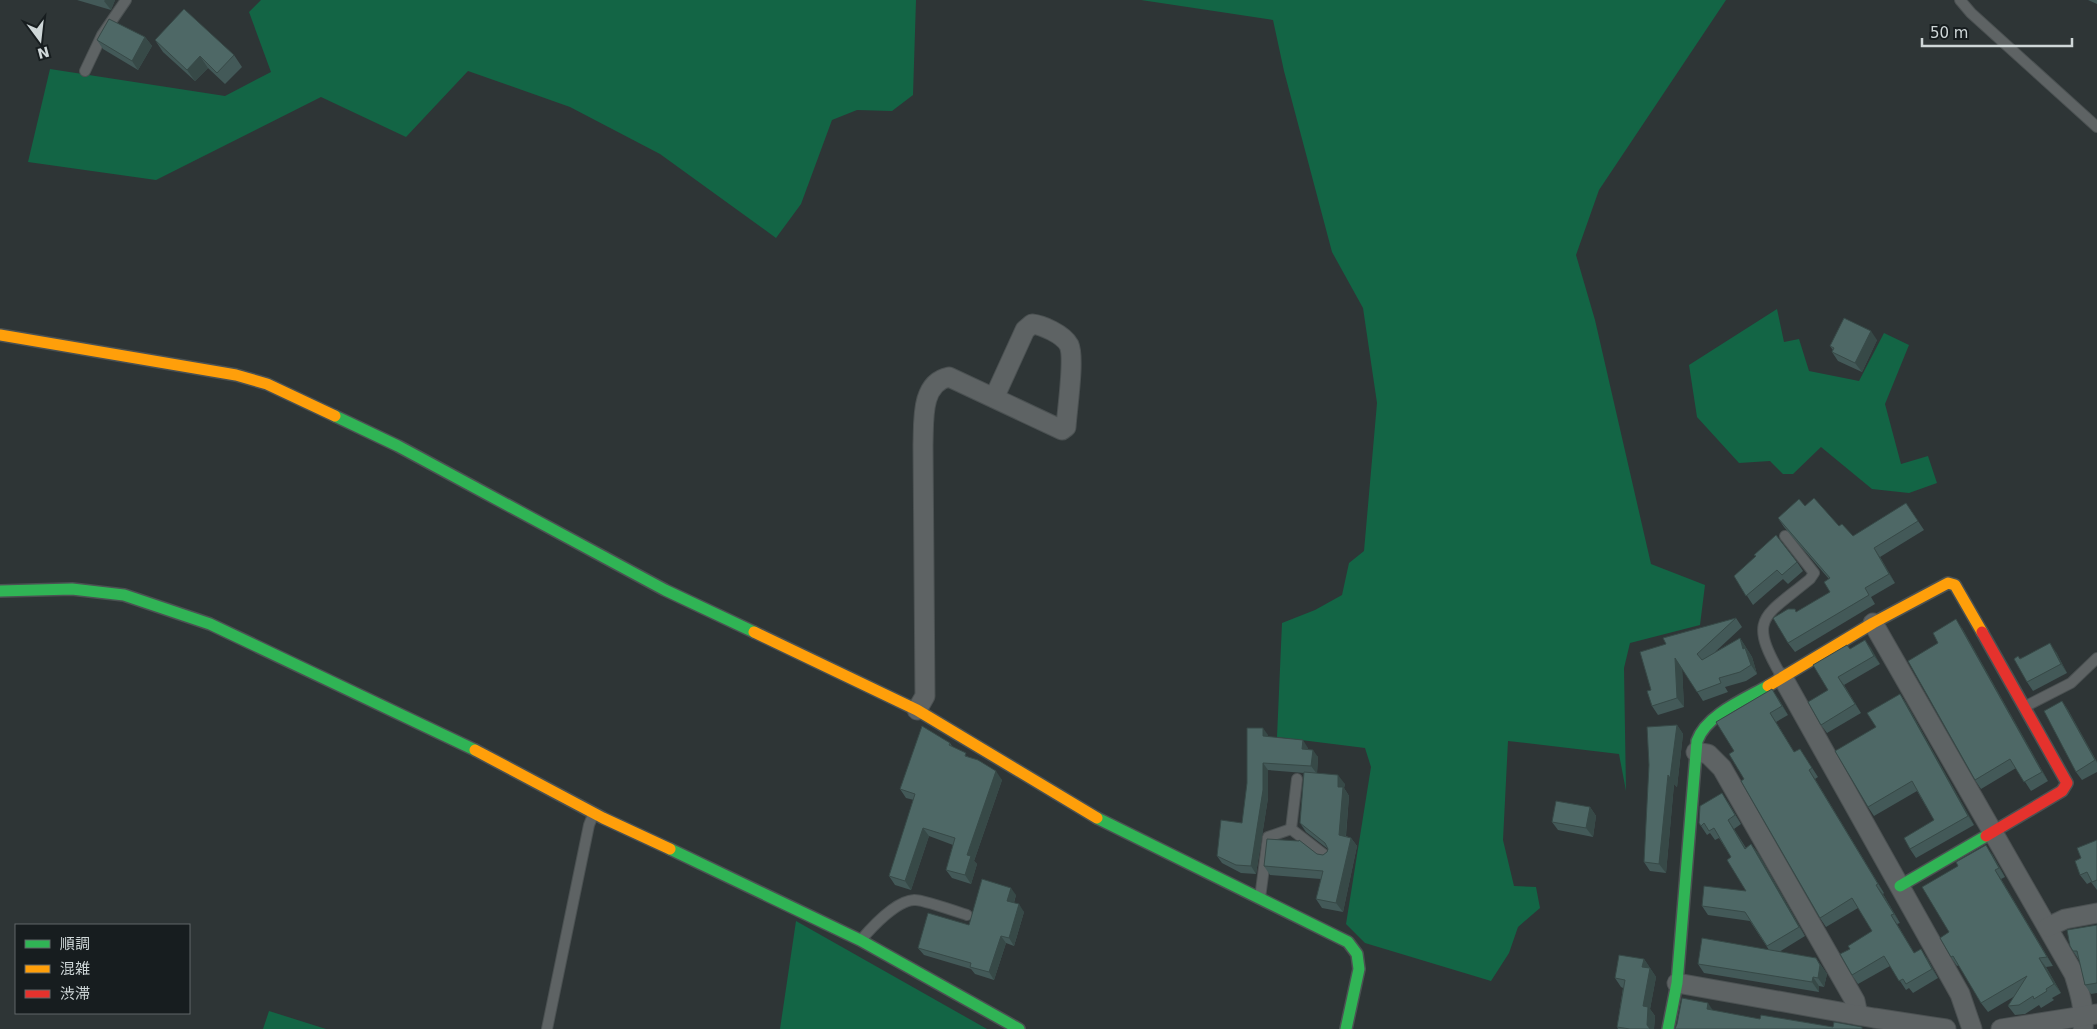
<svg xmlns="http://www.w3.org/2000/svg" width="2097" height="1029" font-family="'DejaVu Sans','Noto Sans JP',sans-serif">
<rect width="100%" height="100%" fill="#2e3536"/>
<g fill="#136545">
<path d="M261 0H916L913 95 892 111 857 110 832 120 801 204 776 238 660 154 570 107 468 71 406 137 321 97 156 180 28 162 50 69 225 96 271 72 249 12Z"/>
<path d="M1141 0H1726L1599 190 1576 255 1595 320 1651 564 1705 585 1700 625 1630 643 1624 668 1626 791 1619 754 1508 741 1503 840 1514 886 1536 887 1540 908 1518 927 1509 953 1491 981 1365 943 1346 924 1371 767 1365 748 1277 737 1282 623 1315 610 1342 595 1349 563 1364 551 1377 403 1363 308 1332 252 1284 71 1273 20Z"/>
<path d="M1777 309 1784 342 1799 339 1809 371 1859 381 1884 333 1909 345 1885 404 1901 464 1928 456 1937 483 1909 493 1872 489 1821 447 1793 474H1783L1770 461 1739 463 1697 417 1689 365Z"/>
<path d="M796 921 987 1029H780Z"/>
<path d="M269 1011 326 1029H263Z"/>
</g>
<g fill="none" stroke-linecap="round" stroke-linejoin="round">
<defs>
<g id="lane">
<path d="M1960 0 1971 13 2097 127"/>
<path d="M85 71 102 35 126 0"/>
<path d="M1782 677C1747 617 1763 618 1810 579L1814 573 1785 536"/>
<path d="M2024 707 2071 683 2097 658"/>
<path d="M1291 829 1297 779"/>
<path d="M1291 829 1327 857"/>
<path d="M1260 898 1268 837 1291 829"/>
<path d="M861 940C872 927 896 901 914 900 921 899 958 912 967 915"/>
<path d="M547 1029 589 825 593 815"/>
</g>
<g id="street">
<path d="M1873 623 2074 974C2080 993 2085 1009 2083 1029"/>
<path d="M1783 678 1960 994 1972 1029"/>
<path d="M917 710 925 696 923 445C924 422 920 383 949 377L1062 430 1066 427C1067 410 1075 358 1069 345 1063 334 1042 325 1032 324L1025 330 994 398"/>
<path d="M1696 752 1708 754 1722 768 1855 1001 1858 1015"/>
<path d="M2048 927 2065 919 2097 913"/>
<path d="M1677 983 1874 1018 1946 1029"/>
<path d="M2001 1029 2096 1014"/>
</g>
<g id="fast">
<path d="M335 416 398 446 665 590 754 632"/>
<path d="M0 591 72 589 124 595 210 624 475 750"/>
<path d="M1097 818 1348 942 1357 954 1359 969 1346 1029"/>
<path d="M670 849 860 940 1019 1029"/>
<path d="M1900 886 1986 836"/>
<path d="M1668 1029 1677 983 1697 741C1706 715 1745 699 1768 686"/>
</g>
<g id="slow">
<path d="M0 335 236 375 267 384 335 416"/>
<path d="M754 632 917 710 1097 818"/>
<path d="M1768 686 1873 623 1948 583 1955 585 1982 632"/>
<path d="M475 750 603 818 670 849"/>
</g>
<path id="jam" d="M1982 632 2067 783 2062 791 1986 836"/>
</defs>
<use href="#lane" stroke="#4b5152" stroke-width="12"/>
<use href="#street" stroke="#4b5152" stroke-width="21"/>
<use href="#fast" stroke="#4b5152" stroke-width="14"/>
<use href="#slow" stroke="#4b5152" stroke-width="14"/>
<use href="#jam" stroke="#4b5152" stroke-width="14"/>
<use href="#lane" stroke="#5e6364" stroke-width="10"/>
<use href="#street" stroke="#5e6364" stroke-width="19"/>
<use href="#fast" stroke="#30b455" stroke-width="11"/>
<use href="#slow" stroke="#ff9f0a" stroke-width="11"/>
<use href="#jam" stroke="#e5322d" stroke-width="11"/>
</g>
<g fill="#435958">
<path d="M77 0H115L111 10Z"/>
<path d="M2088 0H2097V4Z"/>
<path d="M145 37 152 46 138 70 103 49 97 40Z"/>
<path d="M155 40 234 55 242 67 225 84 208 68 195 81 163 52Z"/>
<path d="M1877 340 1862 372 1838 361 1832 352 1833 350 1830 346Z"/>
<path d="M1805 506 1839 526 1853 536 1912 512 1924 530 1880 557 1895 583 1871 597 1875 604 1795 652 1788 643 1796 612 1830 592 1829 579 1784 527 1778 518Z"/>
<path d="M1797 562 1803 571 1788 584 1783 579 1753 605 1734 576Z"/>
<path d="M1736 618 1742 627 1715 652 1740 638 1752 657 1757 674 1746 681 1725 687 1728 692 1703 701 1682 668 1684 707 1658 715 1652 706 1651 690 1666 644Z"/>
<path d="M1962 628 2048 781 2031 791 2016 768 1981 789 1975 780Z"/>
<path d="M1865 640 1880 664 1844 685 1861 713 1827 733 1821 725 1828 690 1850 649Z"/>
<path d="M2056 652 2067 673 2033 691 2027 682 2020 658Z"/>
<path d="M1900 694 1906 703 1974 825 1916 858 1910 849 1934 820 1917 791 1874 816 1868 807 1876 727Z"/>
<path d="M1778 698 1788 715 1776 722 1794 752 1800 749 1818 777 1815 779 1884 893 1883 894 1900 923 1897 924 1914 953 1927 958 1938 978 1913 993 1909 988 1906 990 1890 966 1858 984 1852 975 1850 949 1872 931 1858 908 1826 927 1820 918 1744 779 1734 751Z"/>
<path d="M2062 701 2068 710 2097 762V772L2082 780 2076 772Z"/>
<path d="M1677 725 1683 734 1677 787 1674 784 1666 873 1650 871 1644 862Z"/>
<path d="M1268 735V737L1308 748V749L1318 757 1317 773 1345 784 1344 788 1349 796 1346 836 1351 838 1357 846 1343 912 1322 908 1316 899 1321 879 1270 875 1264 866 1317 854 1323 855 1327 852 1328 849 1306 832 1300 823 1304 773 1268 770V798L1256 874 1241 873 1222 863 1217 856 1242 823Z"/>
<path d="M950 743 952 746 1002 780 974 861 977 864 971 884 952 878 946 870 953 845 929 836 911 890 895 885 889 876 914 800 906 798 900 789Z"/>
<path d="M1728 802 1741 824 1734 829 1746 848 1751 844 1758 853 1805 936 1779 952 1816 958 1827 974 1824 987 1819 986V992L1704 973 1698 964 1769 950 1750 921 1708 915 1702 906 1746 891 1731 857 1719 838 1715 840 1710 833 1707 835 1699 823Z"/>
<path d="M1590 807 1596 816 1593 837 1558 830 1552 822Z"/>
<path d="M2097 840V890L2091 882 2087 884 2080 875 2081 858Z"/>
<path d="M1992 854 2005 877 2001 879 2053 966 2046 967 2061 993 2052 998 2054 1000 2041 1008 2039 1005 2025 1014 2015 1015 2008 1006 2015 996 1988 1012 1981 1003 1959 965 1957 966 1951 957 1949 932 1958 866Z"/>
<path d="M1016 895 1014 903 1024 912 1014 946 1006 943 994 980 975 974 971 969 924 955 918 948 969 925Z"/>
<path d="M2097 925V993L2091 994 2085 985 2079 960 2073 951Z"/>
<path d="M1644 959 1656 977 1650 1009 1655 1016 1654 1029H1618L1617 1027 1623 988 1621 987 1615 978Z"/>
</g>
<g fill="#374947">
<path d="M105 0H115L111 10 104 1Z"/>
<path d="M145 37 152 46 138 70 132 61Z"/>
<path d="M200 56 208 68 195 81 187 70Z"/>
<path d="M1871 331 1877 340 1862 372 1855 363Z"/>
<path d="M1874 548 1880 557 1895 583 1889 574Z"/>
<path d="M1956 619 1962 628 2048 781 2042 772Z"/>
<path d="M1740 638 1752 657 1757 674 1751 665 1743 649Z"/>
<path d="M1865 640 1871 648 1880 664 1874 656Z"/>
<path d="M2050 643 2056 652 2067 673 2061 664Z"/>
<path d="M1675 658 1682 667 1684 707 1677 698Z"/>
<path d="M1838 677 1844 685 1861 713 1855 704Z"/>
<path d="M1772 689 1778 698 1788 715 1782 706Z"/>
<path d="M1900 694 1906 703 1974 825 1968 816Z"/>
<path d="M2062 701 2068 710 2097 762V763Z"/>
<path d="M1770 713 1776 722 1800 761 1794 752Z"/>
<path d="M1677 725 1683 734 1677 787 1674 784 1666 873 1659 864 1668 775Z"/>
<path d="M1263 728 1268 735V744L1263 736Z"/>
<path d="M1303 740 1308 748 1307 756 1302 749Z"/>
<path d="M1313 750 1318 757 1317 774 1311 766Z"/>
<path d="M1263 763 1268 770V798L1256 874 1251 866Z"/>
<path d="M1809 770 1815 779 1884 893 1878 884Z"/>
<path d="M996 771 1002 780 974 861 977 864 971 884 965 875 967 855Z"/>
<path d="M1338 775 1345 784 1344 788 1349 796 1345 844 1339 835 1338 787Z"/>
<path d="M1722 793 1728 802 1741 824 1735 815Z"/>
<path d="M1590 807 1596 816 1593 837 1586 828Z"/>
<path d="M1728 820 1734 829 1751 858 1745 849Z"/>
<path d="M923 828 929 836 911 890 905 881Z"/>
<path d="M1351 838 1357 846 1343 912 1336 903Z"/>
<path d="M1751 844 1758 853 1805 936 1799 927Z"/>
<path d="M1986 845 1992 854 2005 877 1999 868Z"/>
<path d="M1995 870 2001 879 2053 966 2047 957Z"/>
<path d="M1876 885 1883 894 1900 923 1894 914Z"/>
<path d="M1011 888 1016 895 1012 908 1007 901Z"/>
<path d="M1019 904 1024 912 1014 946 1009 938Z"/>
<path d="M1891 915 1897 924 1920 962 1914 953Z"/>
<path d="M1001 936 1006 943 994 980 989 972Z"/>
<path d="M1921 949 1927 958 1938 978 1932 969Z"/>
<path d="M1816 958 1827 974 1824 987 1818 978Z"/>
<path d="M2039 958 2046 967 2061 993 2054 984Z"/>
<path d="M1644 959 1656 977 1650 1009 1655 1016 1654 1029H1650L1647 1025 1643 1006 1642 967Z"/>
<path d="M1813 977 1819 986V992L1812 982Z"/>
<path d="M1708 1003 1714 1012 1707 1009Z"/>
</g>
<g fill="#4e6866" stroke="#374947">
<path d="M184 9 234 55 217 73 200 56 187 70 155 40Z"/>
<path d="M109 19 145 37 132 61 97 40Z"/>
<path d="M1844 318 1871 331 1855 363 1832 352 1834 348 1830 346Z"/>
<path d="M1814 498 1839 526 1842 524 1853 536 1906 503 1918 521 1874 548 1889 574 1865 588 1869 595 1788 643 1773 618 1788 609H1795L1796 612 1830 592 1824 582 1830 578 1778 518 1799 499 1805 506Z"/>
<path d="M1776 535 1797 562 1782 575 1777 570 1746 596 1734 576 1756 556 1754 555Z"/>
<path d="M1736 618 1697 654 1702 660 1740 638 1743 649 1745 648 1751 665 1740 672 1719 678 1721 683 1697 692 1675 658 1677 698 1652 706 1647 691 1651 690 1640 652 1666 644 1663 638Z"/>
<path d="M1956 619 2042 772 2024 782 2010 759 1975 780 1908 661 1938 643 1933 633Z"/>
<path d="M1865 640 1874 656 1838 677 1855 704 1821 725 1808 702 1828 690 1813 665 1847 645 1850 649Z"/>
<path d="M2050 643 2061 664 2027 682 2014 659 2018 656 2020 659Z"/>
<path d="M1772 689 1782 706 1770 713 1794 752 1800 749 1812 768 1809 770 1878 884 1876 885 1894 914 1891 915 1914 953 1921 949 1932 969 1906 984 1903 979 1899 981 1884 956 1852 975 1840 954 1850 949 1848 946 1872 931 1852 898 1820 918 1741 781 1744 779 1729 754 1734 751 1716 722Z"/>
<path d="M1900 694 1968 816 1910 849 1904 838 1934 820 1912 781 1868 807 1835 751 1876 727 1867 713Z"/>
<path d="M2062 701 2095 760 2076 772 2044 711Z"/>
<path d="M1677 725 1670 778 1668 775 1659 864 1644 862 1649 765 1647 727Z"/>
<path d="M922 726 950 743 949 745 966 753 965 756 978 760 996 771 967 855 971 856 965 875 946 870 955 838 923 828 905 881 889 876 915 794 900 789Z"/>
<path d="M1247 728H1263V736L1303 740 1302 749 1313 750 1311 766 1263 763V790L1251 866 1236 865 1217 856 1221 820 1242 823 1247 783Z"/>
<path d="M1304 772 1338 775V787H1343L1339 835 1351 838 1336 903 1316 899 1323 871 1264 866 1267 839 1299 841V840L1317 854 1323 855 1327 852 1328 849 1325 843 1300 823Z"/>
<path d="M1722 793 1735 815 1728 820 1745 849 1751 844 1799 927 1767 946 1745 912 1702 906 1704 886 1746 891 1727 860 1731 857 1714 828 1709 831 1704 823 1701 826 1699 823 1700 806Z"/>
<path d="M1556 801 1590 807 1586 828 1552 822Z"/>
<path d="M2097 840V880L2092 882 2087 872 2080 875 2075 861 2081 858 2077 848Z"/>
<path d="M1986 845 1999 868 1995 870 2047 957 2039 958 2054 984 2046 989 2047 991 2034 999 2033 996 2019 1005 2008 1006 2027 976 1981 1003 1953 956 1951 957 1940 938 1949 932 1922 887 1958 866 1956 862Z"/>
<path d="M982 879 1011 888 1007 901 1019 904 1009 938 1001 936 989 972 970 967 971 963 918 948 928 913 969 925Z"/>
<path d="M2097 925V983L2085 985 2077 951H2073L2070 946 2067 930Z"/>
<path d="M1702 938 1816 958 1820 965 1818 978 1813 977 1812 982 1698 964Z"/>
<path d="M1619 955 1644 959 1642 967 1650 968 1643 1006 1648 1007 1647 1025 1650 1029H1630L1617 1027 1625 980 1615 978Z"/>
<path d="M1682 998 1708 1003 1707 1009 1760 1019 1761 1015 1833 1027 1834 1022 1862 1027V1029H1675L1677 1024Z"/>
</g>
<rect x="15" y="924" width="175" height="90" fill="#171d1f" stroke="#616769"/>
<rect x="25" y="940" width="25" height="8" fill="#30b455" stroke="#616769"/>
<text x="60" y="949" font-size="15" fill="#cfd7d8">順調</text>
<rect x="25" y="965" width="25" height="8" fill="#ff9f0a" stroke="#616769"/>
<text x="60" y="974" font-size="15" fill="#cfd7d8">混雑</text>
<rect x="25" y="990" width="25" height="8" fill="#e5322d" stroke="#616769"/>
<text x="60" y="999" font-size="15" fill="#cfd7d8">渋滞</text>
<g transform="translate(40 40) rotate(165)" stroke="#171d1f" stroke-width="4" paint-order="stroke">
<path d="M0-4L9 19L0 12L-9 19Z" fill="#cfd7d8"/>
<text y="-8" font-size="14" font-weight="bold" text-anchor="middle" fill="#cfd7d8">N</text>
</g>
<path d="M1922 38v8h150v-8" fill="none" stroke="#cfd7d8" stroke-width="2.5"/>
<text x="1930" y="38" font-size="15" fill="#cfd7d8" stroke="#171d1f" stroke-width="4" paint-order="stroke">50 m</text>
</svg>
